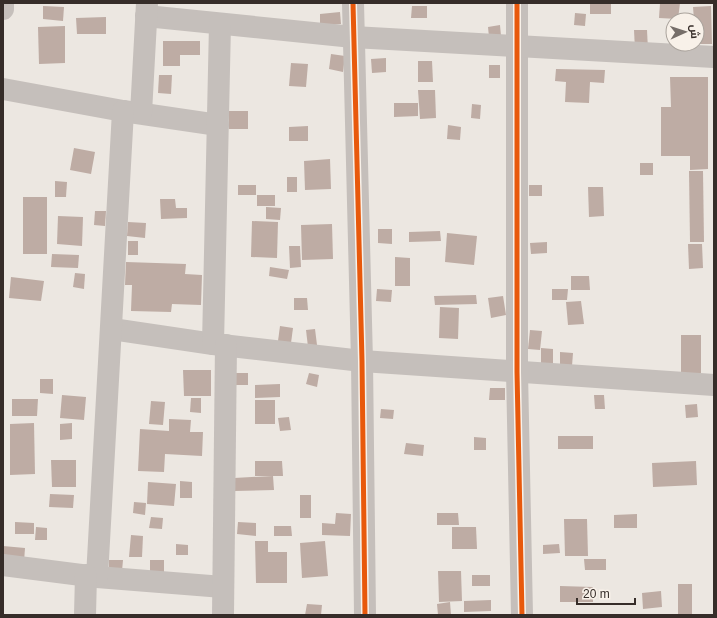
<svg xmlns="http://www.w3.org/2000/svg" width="717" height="618" font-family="Arial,Cairo,sans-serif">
<rect width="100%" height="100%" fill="#ece7e1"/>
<g fill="#beaca4">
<rect x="590" y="3" width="21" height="11"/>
<path d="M660 3H680L678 19 659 18Z"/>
<path d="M43 6 64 7 63 21 43 19Z"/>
<path d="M412 6H427V18H411Z"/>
<path d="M711 6 712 44H697V20H694L693 7Z"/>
<path d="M340 12 341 24 320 26V14Z"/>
<path d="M575 13 586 14 585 26 574 25Z"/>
<path d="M106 17V34H77L76 18Z"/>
<path d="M500 25 501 36 489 37 488 27Z"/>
<path d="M65 26V63L39 64 38 27Z"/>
<path d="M634 30H647L648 50H635Z"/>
<path d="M163 41H200V55H180V66H163Z"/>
<path d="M331 54 345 56 343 72 329 69Z"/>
<path d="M386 58V72L372 73 371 59Z"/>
<path d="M418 61H432L433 82H418Z"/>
<path d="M291 63 308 64 306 87 289 86Z"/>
<rect x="489" y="65" width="11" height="13"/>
<path d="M556 69 605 70 604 83 590 82 589 103 565 102 566 82 555 81Z"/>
<path d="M159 75H172L171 94 158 93Z"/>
<path d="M670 77H708V169L690 170V156H661V107H671Z"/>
<path d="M418 90H435L436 118 420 119Z"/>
<path d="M394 103H418V116L394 117Z"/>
<path d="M472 104 481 105 480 119 471 118Z"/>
<rect x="229" y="111" width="19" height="18"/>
<path d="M448 125 461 127 460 140 447 139Z"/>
<path d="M308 126V141H289V127Z"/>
<path d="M74 148 95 152 91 174 70 170Z"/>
<path d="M330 159 331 189 305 190 304 161Z"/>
<rect x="640" y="163" width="13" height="12"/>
<path d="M689 171H703L704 242H690Z"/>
<rect x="287" y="177" width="10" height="15"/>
<path d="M55 181 67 182 66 197H55Z"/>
<rect x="238" y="185" width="18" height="10"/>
<rect x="529" y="185" width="13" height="11"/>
<path d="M588 187H603L604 216 589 217Z"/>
<rect x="257" y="195" width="18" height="11"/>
<rect x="23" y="197" width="24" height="57"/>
<path d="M160 199H175L176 208H187V218L161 219Z"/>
<path d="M266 207 281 208 280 220 266 219Z"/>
<path d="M95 211H106L105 226 94 225Z"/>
<path d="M58 216 83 217 82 246 57 244Z"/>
<path d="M252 221 278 222 277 258 251 257Z"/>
<path d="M128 222 146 223 145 238 127 236Z"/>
<path d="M332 224 333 259 302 260 301 225Z"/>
<path d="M378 229H392V244L378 243Z"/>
<path d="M440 231 441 241 409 242V232Z"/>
<path d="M447 233 477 236 474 265 445 262Z"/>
<rect x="128" y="241" width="10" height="14"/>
<path d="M547 242V253L531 254 530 243Z"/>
<path d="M688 244H702L703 268 689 269Z"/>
<path d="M289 246H300L301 267 290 268Z"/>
<path d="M52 254 79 255 78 268 51 267Z"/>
<path d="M395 257 410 258V286H395Z"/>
<path d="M126 262 186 264 185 274 202 275 201 305 172 304 171 312 131 311 132 285H125Z"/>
<path d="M270 267 289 270 287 279 269 276Z"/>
<path d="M75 273 85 274 84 289 73 287Z"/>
<path d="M571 276H589L590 290H571Z"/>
<path d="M11 277 44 281 41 301 9 298Z"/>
<path d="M377 289 392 290 391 302 376 301Z"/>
<path d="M552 289H568L567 300H552Z"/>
<path d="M476 295 477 304 435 305 434 296Z"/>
<path d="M503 296 506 315 491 318 488 298Z"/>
<path d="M294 298H307L308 310H294Z"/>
<path d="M581 301 584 324 568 325 566 302Z"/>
<path d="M440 307 459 308 458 339 439 338Z"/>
<path d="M280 326 293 328 291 343 278 341Z"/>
<path d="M315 329 317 345 308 347 306 330Z"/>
<path d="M530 330 542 331 540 350 528 349Z"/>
<rect x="681" y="335" width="20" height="38"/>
<path d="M541 348 553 349V364L541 363Z"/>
<path d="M560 352 573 353 572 366 560 365Z"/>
<path d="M183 370H211V396H184Z"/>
<rect x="234" y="373" width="14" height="12"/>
<path d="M309 373 319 375 317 387 306 384Z"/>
<path d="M40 379H53V394L40 393Z"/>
<path d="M280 384V397L255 398V385Z"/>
<path d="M490 388H505V400H489Z"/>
<path d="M62 395 86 397 84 420 60 418Z"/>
<path d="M594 395H604L605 409H595Z"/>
<path d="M191 398H201V413L190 412Z"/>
<path d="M12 399H38L37 416H12Z"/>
<rect x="255" y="400" width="20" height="24"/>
<path d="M151 401 165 402 163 425 149 424Z"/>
<path d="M697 404 698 417 686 418 685 405Z"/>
<path d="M381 409 394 410 393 419 380 418Z"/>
<path d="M289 417 291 430 280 431 278 418Z"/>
<path d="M169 419 191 420 190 432H203L202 456 165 454 164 472 138 471 140 429 169 431Z"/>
<path d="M34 423 35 474 10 475V424Z"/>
<path d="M72 423V439L60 440V424Z"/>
<rect x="558" y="436" width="35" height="13"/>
<path d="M474 437 486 438V450H474Z"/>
<path d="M406 443 424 445 423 456 404 454Z"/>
<path d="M51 460H76V487H52Z"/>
<path d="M255 461H282L283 476H255Z"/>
<path d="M696 461 697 485 653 487 652 463Z"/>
<path d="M273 476 274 490 234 491V478Z"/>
<path d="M180 481 192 482V498H180Z"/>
<path d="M148 482 176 484 174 506 147 504Z"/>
<path d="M50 494 74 495 73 508 49 507Z"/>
<rect x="300" y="495" width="11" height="23"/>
<path d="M134 502 146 503 145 515 133 513Z"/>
<path d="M336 513 351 514 350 536 322 535V523L335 524Z"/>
<path d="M437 513H458L459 525H437Z"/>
<path d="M637 514V528H614V515Z"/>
<path d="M151 517 163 518 162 529 149 528Z"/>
<path d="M564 519H587L588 556H565Z"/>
<path d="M15 522 34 523V534H15Z"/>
<path d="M238 522 256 523V536L237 534Z"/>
<path d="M274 526H291L292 536H274Z"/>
<path d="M36 527 47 528V540H35Z"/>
<path d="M452 527H476L477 549H452Z"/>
<path d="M131 535 143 536 142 557H129Z"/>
<path d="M255 541H268V552H287V583H256Z"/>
<path d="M325 541 328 576 302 578 300 543Z"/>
<path d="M176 544 188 545V555H176Z"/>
<path d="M559 544 560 553 543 554V545Z"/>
<path d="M3 546 25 548 24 562 3 560Z"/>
<path d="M584 559H606V570H585Z"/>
<path d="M109 560H123L122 571H109Z"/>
<rect x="150" y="560" width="14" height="12"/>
<path d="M438 571H461L462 601 439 602Z"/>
<rect x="472" y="575" width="18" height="11"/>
<rect x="678" y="584" width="14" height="31"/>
<path d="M560 586 593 587V602H560Z"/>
<path d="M661 591 662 607 643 609 642 593Z"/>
<path d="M491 600V611L464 612V601Z"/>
<path d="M450 602 451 615H438L437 604Z"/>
<path d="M307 604 322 605 321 615H305Z"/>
</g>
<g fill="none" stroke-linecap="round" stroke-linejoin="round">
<g stroke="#c5bfbb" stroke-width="22">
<path d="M353 3 362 361 365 615"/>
<path d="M517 3V372L522 615"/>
<path d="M3 9V3"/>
<path d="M146 16 353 37 714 57"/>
<path d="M3 89 123 111 218 125"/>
<path d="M141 113 147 3"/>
<path d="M112 329 213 344 362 361 714 385"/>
<path d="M213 344 220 24"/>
<path d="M3 565 97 577 223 587"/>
<path d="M97 577 123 111"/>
<path d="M85 615 86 575"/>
<path d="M223 615 226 345"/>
</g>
<defs>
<g id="cycleway">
<path d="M353 3 362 361 365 615"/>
<path d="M517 3V372L522 615"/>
</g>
</defs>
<use href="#cycleway" stroke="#f8f1e9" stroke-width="8"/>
<use href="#cycleway" stroke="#e8590c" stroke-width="5"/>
</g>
<rect width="717" height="618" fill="none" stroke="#362d29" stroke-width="8"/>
<g transform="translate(685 32) rotate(87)"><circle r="19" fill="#f8f1e9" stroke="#aaa39c"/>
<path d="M0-3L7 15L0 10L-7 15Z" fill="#766e69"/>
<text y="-6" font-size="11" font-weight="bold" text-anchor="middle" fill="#362d29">ش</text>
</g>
<path d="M577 598v6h58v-6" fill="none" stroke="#362d29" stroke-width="2"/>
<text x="583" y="598" font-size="12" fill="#362d29" stroke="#f8f1e9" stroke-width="3" paint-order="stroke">20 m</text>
</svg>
